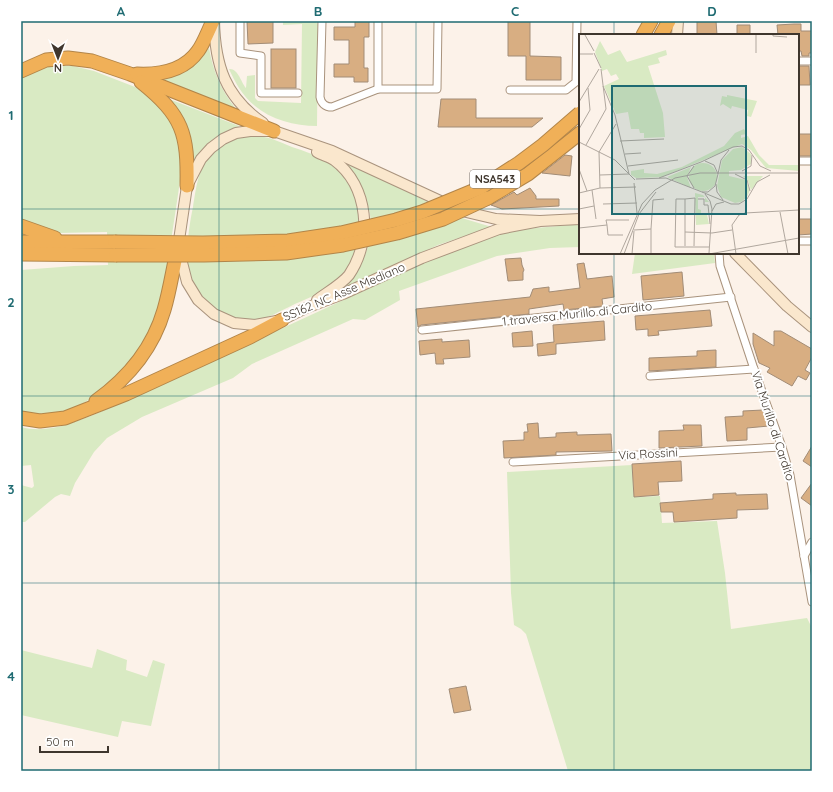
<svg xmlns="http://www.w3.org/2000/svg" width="833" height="792" font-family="Quicksand,sans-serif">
<rect width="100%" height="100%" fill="#fcf2e9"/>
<g fill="#d9eac3">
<path d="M283 21H315L318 24 317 126C287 126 256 115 239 88 235 82 232 75 229 69 238 68 241 82 246 88L247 76 255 75V98L258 101 301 103 302 24 283 25Z"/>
<path d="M209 48C213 71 221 90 236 109V110L163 80C183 74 197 64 209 48Z"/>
<path d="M53 66H73L94 71 135 87 152 97 177 128 182 168 162 301 152 331 138 355 107 388 76 408 66 412 45 415 21 413V270L74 266 108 265 107 232 58 233 21 222V77L42 68Z"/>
<path d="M169 99 239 126 238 128C219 131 204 145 194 161H193Z"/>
<path d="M251 135C267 136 278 141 292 147 304 151 317 155 328 162 345 173 359 198 360 218 360 224 358 231 358 236 355 258 346 274 329 287 319 295 302 300 291 306 280 311 269 318 257 320 225 325 192 299 188 267 186 247 189 226 193 207 196 189 198 168 211 153 222 142 237 137 251 135Z"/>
<path d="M342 160 424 200 465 219 492 227 438 245 345 289 344 288C366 265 380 227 364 197 359 185 349 174 342 163Z"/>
<path d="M580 224V247L550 248 497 256 399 291 400 300 365 320 353 319 252 364 233 378 142 417 107 438 94 452 75 483 70 496 61 494 55 497 25 522H21V485L32 488 34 486 31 465 21 466V427C47 434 73 423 98 413L441 255 499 234 525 229Z"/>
<path d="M635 253H714L715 263 632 274Z"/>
<path d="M632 465 634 497 660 496 662 523 717 521 725 573 731 629 807 618 812 628V771H568L526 634 521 629 514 625 511 593 507 472Z"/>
<path d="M97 649 127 660 126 670 147 677 153 660 165 664 151 726 122 721 118 737 21 715V650L92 668Z"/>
</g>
<g fill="#d8ae82" stroke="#a28c76">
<path d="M247 21H273V43L248 44Z"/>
<path d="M355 21H369V37H364V68H368V82H354V77H334V64H349V40H334V27H355Z"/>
<path d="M508 21H530V56L561 57V80H526V56H508Z"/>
<path d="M697 21H716L717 35H697Z"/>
<path d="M794 24H801V31H812V53H809V56H802L801 51H798V35H778L777 25Z"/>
<path d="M737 25H750V35L737 34Z"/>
<rect x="271" y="49" width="25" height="39"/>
<path d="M798 66H809L810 85H798Z"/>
<path d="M441 99H476V118H543L532 127H438Z"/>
<rect x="798" y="134" width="14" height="22"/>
<path d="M565 155 572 156 570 176 542 173Z"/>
<path d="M530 188 536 196V199H559V206L502 209 491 205 514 192 517 195Z"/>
<path d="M798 219H812V234L798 235Z"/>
<path d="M521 258 522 265 524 270 523 272V280L508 281 505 259Z"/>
<path d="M584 263 587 279 612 276 614 297 602 299 603 306 564 310 563 304 529 309V314L421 325 418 327 416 309 530 297 533 289 549 287V292L580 288 577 264Z"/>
<path d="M682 272 684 296 643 300 641 276Z"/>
<path d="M710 310 712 326 658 331 659 335 648 336V329L636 330 635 316Z"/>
<path d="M604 321 605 340 556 344V354L538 356 537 344 554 342 553 325Z"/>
<path d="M532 331 533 346 513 347 512 333Z"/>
<path d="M774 331H781L812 349V357L805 370 810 373 806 380 798 376 792 386 767 372 770 368 759 363 753 344V333L774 346Z"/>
<path d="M442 339V342L469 340 470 357 443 359 444 364H436L435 353 420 355 419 341Z"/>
<path d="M716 350V367L649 371V358L697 356V351Z"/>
<path d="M763 410 769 426 747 428V440L727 441 725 417 743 416V411Z"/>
<path d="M538 423 539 438 556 437V433L577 432V435L611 434 612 451 556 452V455L504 458 503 441 524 440V432H528L527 424Z"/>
<path d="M683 425H701L702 446 659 448V431L684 430Z"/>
<path d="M812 446V467L803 461Z"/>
<path d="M681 461 682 481 658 482 659 495 634 497 632 464Z"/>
<path d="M812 483V506L801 498Z"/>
<path d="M736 493V495L767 494 768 509 737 510V518L674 522 673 512H661L660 503 713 499V494Z"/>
<path d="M466 686 471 710 454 713 449 689Z"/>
</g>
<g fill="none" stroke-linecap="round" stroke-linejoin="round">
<defs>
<g id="street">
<path d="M240 21V53L261 56V93H298"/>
<path d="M322 21 320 97C321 103 325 107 332 107L378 89"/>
<path d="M378 21V89H437L438 21"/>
<path d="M798 61H812"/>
<path d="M510 90H566L576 82 577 21"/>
<path d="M798 161H812"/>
<path d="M798 241H812"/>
<path d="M719 253 720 266 754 369 782 447 790 475 812 602"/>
<path d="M422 330 731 297"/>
<path d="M650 376 754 369"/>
<path d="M513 462 782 447"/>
<path d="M804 556 812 542"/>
</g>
<g id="secondary">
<path d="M214 21C215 65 225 97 263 123"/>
<path d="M677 35 678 21"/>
<path d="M317 152C322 155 329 157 334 160 369 186 373 240 349 275 342 284 326 293 317 300"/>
<path d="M540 221 499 229 422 258 343 294 306 308 282 320 255 325 234 323 214 314 198 300 187 282 178 247 187 186 201 159 211 148 223 139 236 133 250 131H274L332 151 462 211 496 219 540 221 580 219"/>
<path d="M735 253 787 306 812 327"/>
</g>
<g id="highway">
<path d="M643 35 651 21"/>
<path d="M661 35 669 21"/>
<path d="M21 71 46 60 68 58 92 61 130 74 274 131"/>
<path d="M137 74C159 75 184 71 198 51 204 43 208 31 213 21"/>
<path d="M141 82C183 116 188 133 187 186"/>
<path d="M488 198 528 174 580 133"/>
<path d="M21 226 55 238"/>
<path d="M21 242H115"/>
<path d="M21 254 116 255"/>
<path d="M96 401C128 378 153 348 164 310 170 290 173 268 178 247"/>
<path d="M21 418 40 421 65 418 126 394 250 337 282 320"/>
</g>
</defs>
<use href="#street" stroke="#a9937d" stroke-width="9"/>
<use href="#secondary" stroke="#a9937d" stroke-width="12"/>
<use href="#highway" stroke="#b28549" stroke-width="15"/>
<use href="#street" stroke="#fff" stroke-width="7"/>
<use href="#secondary" stroke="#fae7cd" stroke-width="10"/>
<use href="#highway" stroke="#f0b058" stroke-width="13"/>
<defs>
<g id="highway-bridge">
<path d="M115 242 203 243 288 241 341 233 396 220 422 212 480 188 519 163 543 145 580 113"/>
<path d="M116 255H204L286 253 343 245 397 233 443 219 488 198"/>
</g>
</defs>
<use href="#highway-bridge" stroke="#b28549" stroke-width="15" stroke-linecap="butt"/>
<use href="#highway-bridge" stroke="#f0b058" stroke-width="13"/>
</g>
<path fill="none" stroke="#1f6b72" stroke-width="1" stroke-opacity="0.55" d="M219 21V771M416 21V771M614 21V35M21 209H580M798 209H812M614 253V771M21 396H812M21 583H812"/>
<g text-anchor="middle" stroke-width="4" stroke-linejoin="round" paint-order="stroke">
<rect fill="#fff" stroke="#79726c" stroke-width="1" x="470" y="170" width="50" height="18" rx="3"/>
<g font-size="11" font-weight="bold" fill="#3f362d">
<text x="495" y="183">NSA543</text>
</g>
<g font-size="12" fill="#3f362d" stroke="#fff">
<text transform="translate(344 292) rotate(-23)" y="4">SS162 NC Asse Mediano</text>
<text transform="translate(577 314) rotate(-6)" y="4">1 traversa Murillo di Cardito</text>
<text transform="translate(773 426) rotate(72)" y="4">Via Murillo di Cardito</text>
<text transform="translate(648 454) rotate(-3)" y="4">Via Rossini</text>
</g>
</g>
<g transform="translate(579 34)">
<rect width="220" height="220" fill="#fcf2e9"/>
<path d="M21 7 29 21 41 16 48 28 87 16 88 21 79 24 81 29 69 32 84 79 86 103 65 104V99H61L60 95H52L49 78 37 80 25 52 40 45 37 40 32 42 28 35 23 37 16 18ZM148 61 178 67 172 83 168 82 169 76 153 72 152 75 144 70 141 72 143 62 148 63ZM165 95 168 100 162 101V104L169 102 180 121 190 131H220V137L187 134 172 116 163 110 83 143 57 144 52 141V137L65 135V139L78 140 103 133 145 112 156 99ZM163 113 172 120V130L162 136 150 137V142L167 146 171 156 168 163 162 168 156 169 142 163 138 152 143 126 154 115ZM110 143a14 14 0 1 1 28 0a14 14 0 1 1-28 0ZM112 133 108 143 112 154 88 143ZM164 142H184L172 156 169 147ZM116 159 124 161 130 168H126V163H119V175L122 176V181H128L130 190 117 191Z" fill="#d9eac3"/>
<path fill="none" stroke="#b0a79e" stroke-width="1" d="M194 0V2L208 3M6 1 15 17M15 19 22 34M177 19V0M0 20H14M24 52 36 81 50 140M0 68 20 35M0 95 11 76 9 54M41 107 85 105M0 108 36 126 56 146M7 111 27 75 22 35M46 120 62 119M122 128 154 113 163 112 170 116 181 132 192 137M49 132 99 126M0 135 8 157M163 137 172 132 173 121M139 140 142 126 150 116M156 140 168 146 171 157M21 141 50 140M80 144 122 128M57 145 87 144 123 158H129L136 152 139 140 135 131 126 127M55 149 58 179M137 150 138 158 144 166M21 154 20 118 37 90M115 154 108 142 115 132M13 156 17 185M123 158 152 170H160L168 165 178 148 191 141M0 159 21 154 57 153M126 160 131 167 133 175 130 219M106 165 116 164 115 212M119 165H125V171H129L131 190M24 170 58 169M0 175 15 172M133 177 137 170 145 168M201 178 209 220M28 191 27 186H50M0 194 28 191 29 201H44M55 196 72 195 74 166 85 165M106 212V198M130 213H96L97 165H106V198L133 199 153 196M41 220 63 170 76 156 96 144 121 139H220M45 220 60 180 77 158M53 220 55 197M72 220V195M130 220 220 204M157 220 153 191 160 181 166 179 220 176"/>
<path fill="#1f6b72" fill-opacity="0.15" stroke="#1f6b72" stroke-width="2" d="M33 52H167V180H33Z"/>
<rect width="220" height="220" fill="none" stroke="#3f362d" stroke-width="2"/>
</g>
<rect width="833" height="792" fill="none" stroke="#ffffff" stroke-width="44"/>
<g transform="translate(58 58) rotate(180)" stroke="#ffffff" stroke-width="3" paint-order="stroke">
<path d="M0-3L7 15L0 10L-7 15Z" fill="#3f362d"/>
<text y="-6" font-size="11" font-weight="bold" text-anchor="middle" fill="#3f362d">N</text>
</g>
<path d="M40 746v6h68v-6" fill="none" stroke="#3f362d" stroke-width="2"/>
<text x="46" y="746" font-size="12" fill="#3f362d" stroke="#ffffff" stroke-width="3" paint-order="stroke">50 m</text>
<rect x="22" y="22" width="789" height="748" fill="none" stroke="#1f6b72" stroke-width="1.5"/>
<g font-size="13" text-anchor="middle" font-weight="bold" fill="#1f6b72">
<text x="121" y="16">A</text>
<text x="318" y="16">B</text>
<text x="515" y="16">C</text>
<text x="712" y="16">D</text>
<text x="11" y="120">1</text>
<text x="11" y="307">2</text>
<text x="11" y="494">3</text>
<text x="11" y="681">4</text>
</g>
</svg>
